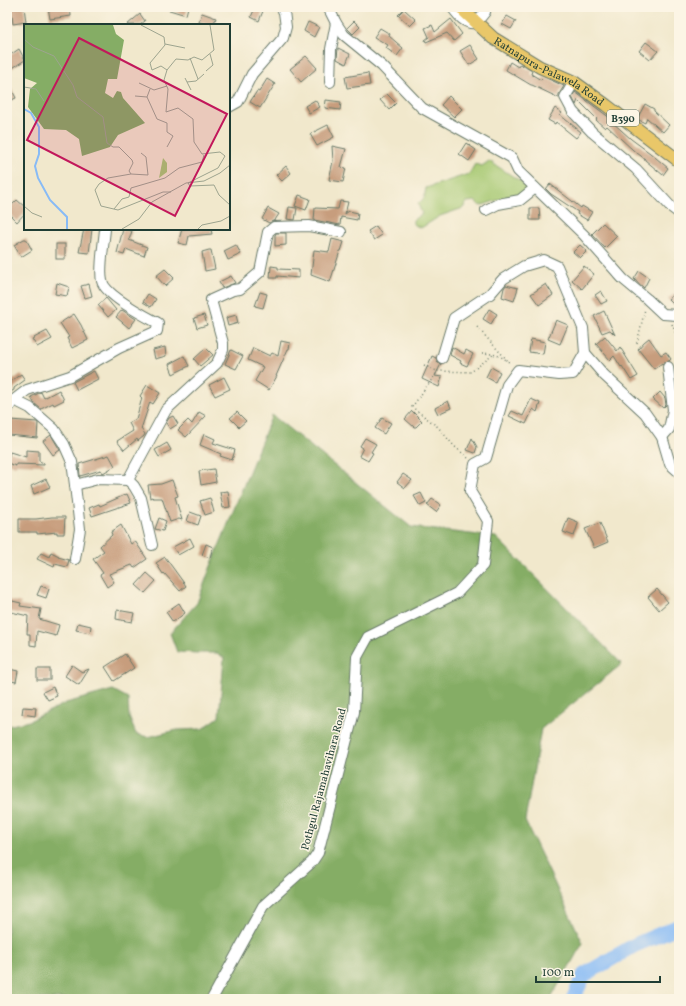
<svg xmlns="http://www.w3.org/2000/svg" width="686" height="1006" font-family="Vollkorn,serif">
<rect width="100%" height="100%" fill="#fcf5e5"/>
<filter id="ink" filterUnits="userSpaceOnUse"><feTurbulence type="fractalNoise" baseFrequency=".025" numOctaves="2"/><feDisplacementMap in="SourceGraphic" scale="8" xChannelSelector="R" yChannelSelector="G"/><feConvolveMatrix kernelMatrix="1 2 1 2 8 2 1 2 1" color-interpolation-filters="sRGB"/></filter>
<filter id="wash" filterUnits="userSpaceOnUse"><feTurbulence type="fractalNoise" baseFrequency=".012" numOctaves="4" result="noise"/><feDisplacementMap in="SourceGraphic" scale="16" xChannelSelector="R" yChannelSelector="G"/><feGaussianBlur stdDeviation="0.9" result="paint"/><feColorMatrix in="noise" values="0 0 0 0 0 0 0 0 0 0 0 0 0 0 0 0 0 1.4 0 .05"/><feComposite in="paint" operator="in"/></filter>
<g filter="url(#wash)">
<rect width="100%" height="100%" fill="#f1e8cc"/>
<path fill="#a7c973" stroke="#638354" d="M489 161 531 188 519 198 501 199 480 206 475 201 467 202 463 208 440 216 421 228 413 224V220L422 214 418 204 424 198 426 188 469 174 475 164 482 166Z"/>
<path fill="#85ad65" stroke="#52754c" d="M272 415 411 527 496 537 622 664 541 729 525 821 583 943 550 999H7V726L29 721 66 703 113 690 128 698 129 717 136 734 148 737 177 730 202 729 219 717 224 658 217 653H197L177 652 170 633 197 603 209 571Z"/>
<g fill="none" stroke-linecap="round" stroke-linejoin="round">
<path stroke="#88bbf6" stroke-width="15" d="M573 999 584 975 635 945 679 926"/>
</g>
<g id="blocks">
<g fill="#c79d7d">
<path d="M7 7H24L26 22 13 24 12 16 7 20Z"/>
<path d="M48 7H70L71 16 50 19Z"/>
<path d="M166 7H188L186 15 166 9Z"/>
<path d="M255 8 263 11 259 21 251 17Z"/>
<path d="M404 9 416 20 410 26 398 15Z"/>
<path d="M202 13 216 18 213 25H208L199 22Z"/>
<path d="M140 14 145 21 140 25H127Z"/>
<path d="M507 16 516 21 511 29 502 24Z"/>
<path d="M451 19 462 34 454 41 447 33 426 42 425 40 429 37 425 28 432 25 435 32Z"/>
<path d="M354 21 360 27 353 34 347 28Z"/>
<path d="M308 22 319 27 314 37 304 31Z"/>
<path d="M380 28 390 34 389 36 403 48 397 56 386 48 388 45 374 37Z"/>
<path d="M646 42 658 51 650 60 639 51Z"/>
<path d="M470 45 479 59 469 65 460 51Z"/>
<path d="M338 48 350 54 346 64 337 59Z"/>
<path d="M19 49 25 60 11 69 7 62V57Z"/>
<path d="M306 56 317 68 301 82 290 69Z"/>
<path d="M510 62 518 67 520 64 532 71 531 74 541 80 544 77 564 86 559 94V98L532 85H531L506 70Z"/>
<path d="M368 73 370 85 347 88 345 77Z"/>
<path d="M267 79 275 84 260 108 250 102 257 91 259 92Z"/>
<path d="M7 80 16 98 7 102Z"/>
<path d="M575 92 610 118 612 119 611 121 631 139 650 153 668 168 663 175 645 160V159L633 150 607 126 605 128 596 120 597 119 578 100 576 105 572 97Z"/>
<path d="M387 94 396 103 389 110 380 100Z"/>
<path d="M449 96 462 109 454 117 441 105Z"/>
<path d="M315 100 320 107 309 113 305 106Z"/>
<path d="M326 100 341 102 340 110 325 108Z"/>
<path d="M645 104 654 109V111L669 125 663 132 647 118 645 123 637 119Z"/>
<path d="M555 108 562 113 560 115 581 132 576 138 556 122 555 124 548 120Z"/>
<path d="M328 125 334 137 317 146 310 134Z"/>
<path d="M466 143 476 150 469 161 459 154Z"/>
<path d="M332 146 346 149 341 167 346 168 343 182 329 180 333 161Z"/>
<path d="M286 166 291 173 282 181 276 175Z"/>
<path d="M550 184 581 208 582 206 592 212 587 220 577 214 578 212 551 194 546 189Z"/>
<path d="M299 195 310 199 306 210 295 206Z"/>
<path d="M17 200 25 207V213L17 222 7 212V210Z"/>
<path d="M340 201 348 202 345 214 349 211 358 213 357 220 341 217 340 225 314 220 315 208 338 209Z"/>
<path d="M289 207 297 208 295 220 287 219Z"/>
<path d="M268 208 279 214 275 220 269 223 262 219Z"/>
<path d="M530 208H539L540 220H530Z"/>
<path d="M603 223 617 236 605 248 592 234Z"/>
<path d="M376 226 382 235 374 240 368 231Z"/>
<path d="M84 229H92L89 253 79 252Z"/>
<path d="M123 229 132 231 129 240 147 247 144 256 126 249 124 255 117 253Z"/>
<path d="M182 229H211L212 234 189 236 187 245 178 243Z"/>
<path d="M276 233H286V245L275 246V235Z"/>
<path d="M24 239H26L32 250 21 257 14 245Z"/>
<path d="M332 239 344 242 341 251H340L330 282 311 275 314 250 329 252Z"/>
<rect x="56" y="244" width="9" height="15"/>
<path d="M236 245 241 254 228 260 224 251Z"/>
<path d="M580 245 587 251 580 258 573 252Z"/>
<path d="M209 250H211L215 269 205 271 202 252Z"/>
<path d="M271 266 278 267V269L299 270V278L277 276V278H270Z"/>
<path d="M584 266 594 274 582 289 572 280Z"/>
<path d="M165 269 174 278 165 286 156 276Z"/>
<path d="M639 271 649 278 644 288 634 279Z"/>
<path d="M231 276 235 283 222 288 219 282Z"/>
<path d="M57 283 69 287 67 296 55 294Z"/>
<path d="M89 284 92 296 85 298 81 286Z"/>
<path d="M546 284 553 295 539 305 531 294Z"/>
<path d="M506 285 518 288 514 301 502 297 504 288Z"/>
<path d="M601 291 607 301 601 304 595 295Z"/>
<path d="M260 292 267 294 263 308 255 306Z"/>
<path d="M148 294 156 299 151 307 143 302Z"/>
<path d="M674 294 679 299V307H676L668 299Z"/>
<path d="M106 298 116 310 108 317 98 305Z"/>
<path d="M489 309 497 314 491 324 483 319Z"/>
<path d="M122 310 136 319 129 328 116 317Z"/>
<path d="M604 311 615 335 610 330 602 333 594 316Z"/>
<path d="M74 314 81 325 88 340 72 348 67 338 69 337 60 323Z"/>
<path d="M204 315 207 325 197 328 194 318Z"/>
<path d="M236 315 238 323 228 326 226 318Z"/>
<path d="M556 320 568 325 560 344 548 339Z"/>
<path d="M47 331 52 339 37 347 32 339Z"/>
<path d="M605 336 617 351 620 347 638 376 631 380 622 366 621 367 614 356 610 360 596 344Z"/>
<path d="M649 338 661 355 666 352 671 359 669 361 664 362 663 364 662 363 654 369 638 349 644 342Z"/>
<path d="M531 339 545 342 543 354 529 352Z"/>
<path d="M281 341 290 343 289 349H288L276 376H277L269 390 255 381 263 367 248 360 253 348 270 356 272 353 278 356Z"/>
<path d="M165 347 166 356 155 359 153 350Z"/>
<path d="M452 347 464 354 466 350 473 354 467 366 460 363 461 361 450 355Z"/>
<path d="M206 348 213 355 200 366 194 359Z"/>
<path d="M231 350 243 356 236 369 225 364Z"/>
<path d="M184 356 189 366 173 374 169 364Z"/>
<path d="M432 356 436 358 438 363 441 364 435 376 442 377 439 387 422 379Z"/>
<path d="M491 367 500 372 495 382 486 377Z"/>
<path d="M94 371 98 379 77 390 73 382Z"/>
<path d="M21 374 25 380 14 388V390L7 394V378L10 382Z"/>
<path d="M224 377 230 389 215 396 209 385Z"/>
<path d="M147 385 160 393 153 404 150 402 141 429 145 434 144 436 138 441 137 439 124 450 117 441 133 431 129 423 136 419 142 398 140 396Z"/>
<path d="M59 390 64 400 54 405 53 403 41 409 34 403 31 397 41 392 44 398Z"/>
<path d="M660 392 665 398 666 405 663 408 653 399Z"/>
<path d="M531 399 540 403 537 412 533 409 526 424 509 416 512 411 523 416Z"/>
<path d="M448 401 451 408 438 414 435 408Z"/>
<path d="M412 411 422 421 416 427H414L405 419Z"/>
<path d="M199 412 206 416 186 437 178 430 188 420 192 424Z"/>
<path d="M237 412 246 421 239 427 230 418Z"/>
<path d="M173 416 178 424 170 429 166 423 169 418Z"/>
<path d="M382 418 391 423 384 434 375 428Z"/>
<path d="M10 420 37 422 38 423 37 438 9 435Z"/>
<path d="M204 434 215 439 213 443 235 450 232 460 220 456 221 454 200 445Z"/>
<path d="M51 435 60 450 53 455 43 441Z"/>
<path d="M365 438 376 444 371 452 373 453 368 461 359 456 363 448 360 446Z"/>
<path d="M472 438 477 447 475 453 467 450Z"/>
<path d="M167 443 171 450 159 457 155 450Z"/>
<path d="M26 450 39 451V461L44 463V465L16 464V466L7 463 10 452 26 457Z"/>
<path d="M109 455 115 466 103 473 101 470 80 476 79 464Z"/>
<path d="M214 469 216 482 201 485 199 471Z"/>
<path d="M403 474 412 480 405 488 397 482Z"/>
<path d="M46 479 50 487 34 494 31 486Z"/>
<path d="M172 480 178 496 175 497 182 520 179 519 170 522 162 498H153L152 497 150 498 148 485 161 484Z"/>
<path d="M228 491 230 507 223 508 220 492Z"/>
<path d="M421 493 426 503 420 506 414 496Z"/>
<path d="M127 494 131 503 92 516 89 508 99 504 100 506Z"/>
<path d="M210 498 214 512 205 515 200 501Z"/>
<path d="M432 499 441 505 436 512 427 505Z"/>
<path d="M190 512 201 516 198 525 187 521Z"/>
<path d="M52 517H65L64 534H57V532L37 534V532H19V519H36Z"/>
<path d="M159 518 166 521 163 531 155 529Z"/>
<path d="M568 518 578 522V524L574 536 563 532Z"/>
<path d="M600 523 608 542 594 548 585 529Z"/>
<path d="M121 525 131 544 135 541 147 559 134 568 132 565 109 574 114 582 107 587 100 575 103 573 93 559 104 551 100 546 112 535 111 532Z"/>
<path d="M190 538 194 546 178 555 173 547Z"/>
<path d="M206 544 213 547 210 558 202 555Z"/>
<path d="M51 552 59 556 58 557 69 560 67 567 55 564 54 567 37 559 41 553 49 557Z"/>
<path d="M165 557 186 586 180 591 164 573 163 574 156 563Z"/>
<path d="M147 573 156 581 145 593 136 585Z"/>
<path d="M41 586 49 589 46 598 37 595Z"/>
<path d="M657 589 668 602 659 610 648 597Z"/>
<path d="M8 600 21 603 20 606 41 609 39 619 59 625 56 636 37 631 36 646 30 645V634H27L28 616 7 611Z"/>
<path d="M179 603 185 613 173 622 166 612Z"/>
<path d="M117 610 134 613 132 622 116 619Z"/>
<path d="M78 623 91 626 90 633 76 630Z"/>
<path d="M125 654 134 668 114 681 105 667Z"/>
<path d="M72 665 82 672 89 669 79 685 65 676Z"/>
<path d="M9 669 18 671 16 682 7 680Z"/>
<rect x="37" y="669" width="13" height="11"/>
<path d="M53 687 57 696 48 700 43 692Z"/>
<path d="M23 707 36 708 35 716 22 714Z"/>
</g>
</g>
</g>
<g filter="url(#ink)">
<use href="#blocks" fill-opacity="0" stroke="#687969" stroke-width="1"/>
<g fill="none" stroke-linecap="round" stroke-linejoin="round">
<defs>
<g id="minor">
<path d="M328 7 336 23 344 35 382 66 422 108 512 158 518 171 584 235 623 279 647 299 663 314 677 315 679 313"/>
<path d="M452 7C458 15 465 25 476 23L485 12 486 7"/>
<path d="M330 82 331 49 336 23"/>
<path d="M574 82 565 97 573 112 592 132 636 169 671 207 679 213"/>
<path d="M229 107 238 102 252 74 283 38 286 27 284 12 281 7"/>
<path d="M486 210 498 204 520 200 535 188"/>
<path d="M585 353 604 375 645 413 662 437 670 464 679 472"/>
<path d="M442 358 454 318 490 294 503 279 524 266 544 260 557 266 583 328 585 353"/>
<path d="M14 400 30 408 54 429 64 444 72 462 75 485 80 529 75 559"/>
<path d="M7 410 14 400 27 390 70 376 119 348 157 331 158 323C145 316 105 295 102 281 99 268 104 243 105 229"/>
<path d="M662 437 669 429 673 410 668 367"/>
<path d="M128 480 166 410 217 363 223 350V343L211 300 233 290 240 289 260 272 268 232 274 227 309 226 341 232"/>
<path d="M75 485 98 479 128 480 134 486 141 498 152 545"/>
<path d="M212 999 263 906 312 862 318 853 354 712 357 657 368 637 457 593 483 565 488 521 470 491 475 464 486 458 507 385 518 370 559 375 573 374 585 353"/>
</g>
<g id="major">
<path id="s1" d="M461 7 465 12 493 38 540 67 574 82 606 105 679 161"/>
</g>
</defs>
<use href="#minor" stroke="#687969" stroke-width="12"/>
<use href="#major" stroke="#687969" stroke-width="14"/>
<g stroke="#687969" stroke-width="1.5" stroke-dasharray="1 3" stroke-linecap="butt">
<path d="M672 324 677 337"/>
<path d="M477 327 508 361"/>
<path d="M637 343 645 309"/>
<path d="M482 353C495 354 501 355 511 364"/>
<path d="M424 365 433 370 438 371"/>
<path d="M468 458 454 446 438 427 412 407 438 371 471 372 494 354"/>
</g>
<use href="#minor" stroke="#fff" stroke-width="10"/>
<use href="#major" stroke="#e9c769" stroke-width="12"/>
</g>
</g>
<g text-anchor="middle" stroke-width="3" stroke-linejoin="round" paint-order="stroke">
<rect fill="#fcf5e5" stroke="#617469" stroke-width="1" x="607" y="110" width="32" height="16" rx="3"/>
<g font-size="10" font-weight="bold" fill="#1f3d34">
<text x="623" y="122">B390</text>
</g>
<g font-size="11" fill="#1f3d34" stroke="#fcf5e5">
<text dy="4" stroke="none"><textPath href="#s1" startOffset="110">Ratnapura-Palawela Road</textPath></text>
<text transform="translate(323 779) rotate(-75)" y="4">Pothgul Rajamahavihara Road</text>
</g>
</g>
<g transform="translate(24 24)">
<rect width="206" height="206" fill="#f1e8cc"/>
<path d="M139 134 143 139V148L135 154Z" fill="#a7c973"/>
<path d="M0 1H89L92 10 100 16 93 55H84L81 69 89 74 93 67 97 68 99 74 121 99 94 111 86 123 58 132 55 115 42 106 20 105 4 83 6 65 13 59 0 54Z" fill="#85ad65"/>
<path fill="none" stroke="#88bbf6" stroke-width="2" d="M0 85 7 89 15 103V130L11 142 14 154 26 176 43 193V205"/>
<path fill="none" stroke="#9da48f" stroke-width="1" d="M117 1 140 13 141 21 126 39 128 46 137 42 143 46M186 1 190 26 178 36 170 33 164 36 152 35 143 46 140 56 144 65 142 88 154 84 169 95 170 118 178 130 196 128 201 132 194 144 164 159 166 162 190 161 195 171 206 181M0 15 9 23 30 32 49 61 53 73 79 93 83 119 89 123H95L108 136 109 139 105 147 107 150M141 20 161 24M166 34 174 55M182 47 189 41 186 30M161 54 167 66M163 58 172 57 180 50M115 59 130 66 143 62M0 63 12 65 20 77M111 72 123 73 126 65M123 73 133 95 143 99V108L149 112 143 123M107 150 84 154 75 160 71 166 77 182 94 186 139 168H147M107 150 124 151 122 133 117 129M0 182 8 189 18 193M90 185 98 175 105 173 107 164 141 154 155 144 178 138 180 131M98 205 115 195 128 178 162 159 180 157 196 149 206 141M174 205 178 201 197 197 206 192"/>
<path fill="#c2185b" fill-opacity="0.15" stroke="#c2185b" stroke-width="2" d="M55 14 203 90 151 192 3 116Z"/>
<rect width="206" height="206" fill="none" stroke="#1f3d34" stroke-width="2"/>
</g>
<rect width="686" height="1006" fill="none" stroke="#fcf5e5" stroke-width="24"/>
<path d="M536 976v6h124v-6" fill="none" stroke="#1f3d34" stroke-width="2"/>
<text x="542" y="976" font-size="12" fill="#1f3d34" stroke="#fcf5e5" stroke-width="3" paint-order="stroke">100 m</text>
</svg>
